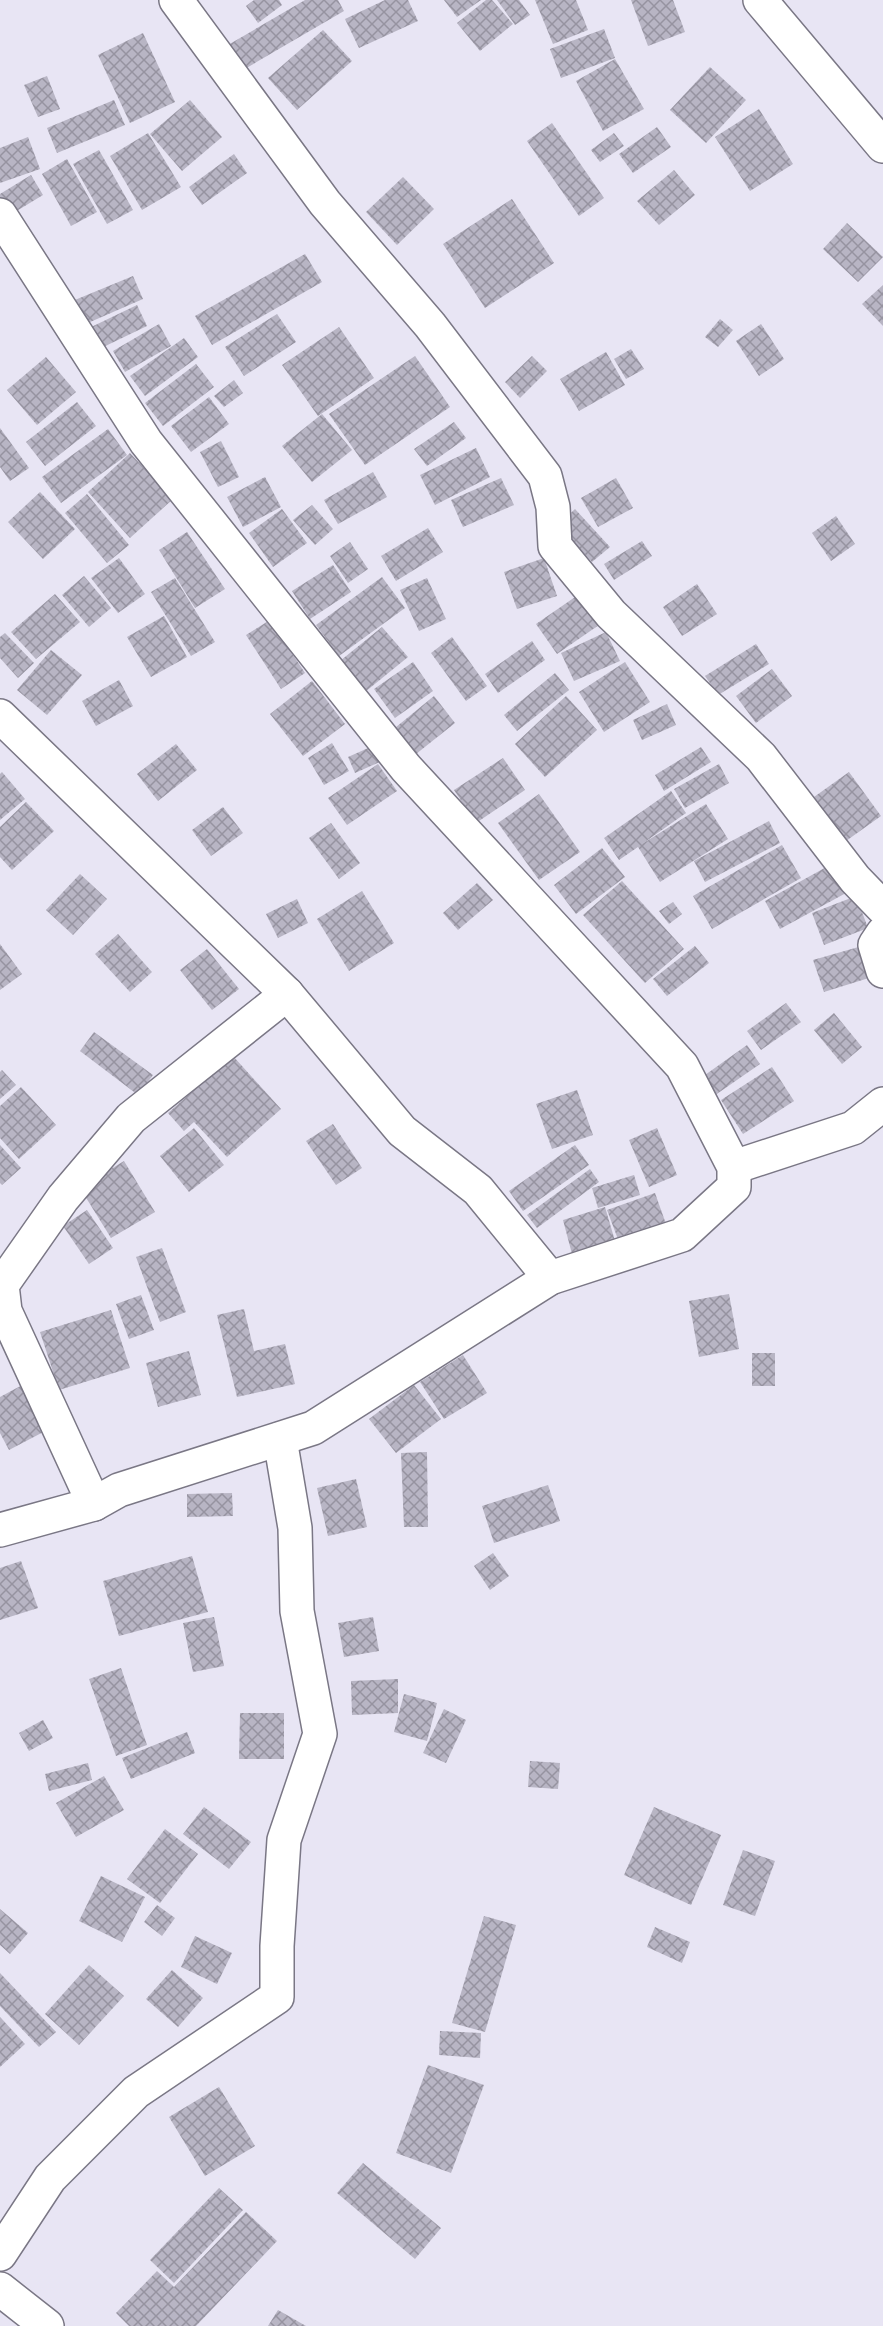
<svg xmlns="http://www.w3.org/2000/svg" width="883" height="2326" font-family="'Titillium Web',sans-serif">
<defs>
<pattern id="building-cross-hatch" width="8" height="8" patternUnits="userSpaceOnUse" patternTransform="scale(1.5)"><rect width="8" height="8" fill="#b8b5c4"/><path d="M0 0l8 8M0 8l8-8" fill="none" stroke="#9693a0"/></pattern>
</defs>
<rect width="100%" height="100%" fill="#e8e5f4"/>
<g fill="url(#building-cross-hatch)">
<path d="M254 0H279L282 5 258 23 246 6Z"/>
<path d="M305 0H338L344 11 243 70 228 45Z"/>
<path d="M385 0H408L418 21 359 48 345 19Z"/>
<path d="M444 0H481L457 17Z"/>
<path d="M486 0H492L513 24 480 51 457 23Z"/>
<path d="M497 0H519L530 15 515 25Z"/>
<path d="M535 0H576L588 30 553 44Z"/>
<path d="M631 0H673L685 32 648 46Z"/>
<path d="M604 29 615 58 561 78 550 49Z"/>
<path d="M323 30 352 61 297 110 268 78Z"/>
<path d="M143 33 175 102 130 123 98 55Z"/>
<path d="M615 59 644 109 603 131 576 81Z"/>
<path d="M710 67 746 100 706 143 670 110Z"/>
<path d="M47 76 60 109 38 117 24 85Z"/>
<path d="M114 100 125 125 57 153 47 128Z"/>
<path d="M190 100 222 137 182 171 150 134Z"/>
<path d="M759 109 793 164 750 191 715 137Z"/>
<path d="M552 123 604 198 579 216 527 141Z"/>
<path d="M657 127 671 147 633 173 619 154Z"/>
<path d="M148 133 181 187 142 210 110 156Z"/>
<path d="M614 133 624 146 600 162 591 150Z"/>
<path d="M28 137 40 169 0 183V148Z"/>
<path d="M99 150 133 210 107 224 73 164Z"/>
<path d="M234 154 247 173 202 205 189 187Z"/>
<path d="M67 159 97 212 71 226 42 174Z"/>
<path d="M674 170 695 195 659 225 637 201Z"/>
<path d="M31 175 43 195 10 215 0 199V194Z"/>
<path d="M403 177 434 209 397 245 366 212Z"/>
<path d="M512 199 554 263 485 308 443 244Z"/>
<path d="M847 223 883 257 858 282 823 249Z"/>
<path d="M305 254 322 282 212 345 195 316Z"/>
<path d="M133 276 143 299 81 326 70 302Z"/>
<path d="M883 285V326L862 304Z"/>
<path d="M137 305 147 326 95 351 85 330Z"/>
<path d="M277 314 296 342 244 376 225 347Z"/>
<path d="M720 319 733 330 718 347 705 337Z"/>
<path d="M159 324 171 346 125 372 113 351Z"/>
<path d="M761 324 784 359 759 376 736 341Z"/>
<path d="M339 327 374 378 318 416 282 365Z"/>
<path d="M184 338 198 357 145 396 130 376Z"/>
<path d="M631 349 644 369 626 379 614 359Z"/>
<path d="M606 352 625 385 579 411 560 379Z"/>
<path d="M415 356 450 407 365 465 329 414Z"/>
<path d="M532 356 547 371 520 398 505 382Z"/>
<path d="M46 357 76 392 37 425 7 390Z"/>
<path d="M196 364 214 387 163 426 145 403Z"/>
<path d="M234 380 243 393 224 407 214 396Z"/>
<path d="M209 397 229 424 191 452 171 426Z"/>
<path d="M77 402 96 426 45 466 26 442Z"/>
<path d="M322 414 352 450 312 482 282 446Z"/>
<path d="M454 422 466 438 427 466 414 449Z"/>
<path d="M0 428 29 468 10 481 0 467Z"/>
<path d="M108 429 127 455 61 503 42 477Z"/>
<path d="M221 441 239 477 218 487 200 452Z"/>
<path d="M476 448 490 477 435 505 420 475Z"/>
<path d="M130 453 173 499 130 538 88 492Z"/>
<path d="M373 472 387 497 338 524 324 500Z"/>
<path d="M265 477 281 507 243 527 227 497Z"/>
<path d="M501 478 514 505 463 527 451 500Z"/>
<path d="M616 478 633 508 598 527 581 498Z"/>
<path d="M40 492 75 529 43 559 8 522Z"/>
<path d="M87 494 129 545 107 563 65 513Z"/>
<path d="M312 505 333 529 315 545 293 520Z"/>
<path d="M282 509 307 543 273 567 249 533Z"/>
<path d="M575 509 610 547 592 562 558 525Z"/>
<path d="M836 516 855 544 831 561 812 533Z"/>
<path d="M428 528 443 552 396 581 381 556Z"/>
<path d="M187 532 225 589 195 608 159 550Z"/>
<path d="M642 541 652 556 614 580 604 564Z"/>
<path d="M350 542 368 569 348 583 330 556Z"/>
<path d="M119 558 145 594 118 613 91 578Z"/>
<path d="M544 558 557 596 517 609 504 572Z"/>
<path d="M333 565 351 592 310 619 292 591Z"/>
<path d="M84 576 111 608 89 627 62 595Z"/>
<path d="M382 577 405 608 339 656 316 625Z"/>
<path d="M175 578 215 642 191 656 151 592Z"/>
<path d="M427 578 446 619 419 631 400 590Z"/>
<path d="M697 584 717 614 682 636 663 607Z"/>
<path d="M55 594 80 622 36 659 11 632Z"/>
<path d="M578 595 599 625 557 654 536 624Z"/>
<path d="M164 616 187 657 151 677 127 637Z"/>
<path d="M270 620 305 673 281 689 246 635Z"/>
<path d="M382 627 408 657 365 692 340 661Z"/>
<path d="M606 632 620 661 574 681 561 653Z"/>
<path d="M5 633 34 663 18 678 0 658V637Z"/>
<path d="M452 637 487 686 466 701 431 653Z"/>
<path d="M532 641 545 660 498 693 485 674Z"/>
<path d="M756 644 769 664 718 695 705 676Z"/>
<path d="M51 650 82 675 47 715 17 690Z"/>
<path d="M413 662 433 691 395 718 374 689Z"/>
<path d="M625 662 650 702 604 732 579 692Z"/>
<path d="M772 669 792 696 756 723 736 696Z"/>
<path d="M555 673 569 690 517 731 504 715Z"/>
<path d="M119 680 133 706 96 726 82 701Z"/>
<path d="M312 681 345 724 303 756 270 714Z"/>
<path d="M434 696 455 723 411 758 390 732Z"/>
<path d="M566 696 597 730 545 777 515 744Z"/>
<path d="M667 704 676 725 642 740 633 720Z"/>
<path d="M332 743 349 771 324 785 308 758Z"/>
<path d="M176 744 197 770 158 801 137 774Z"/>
<path d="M375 745 382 761 355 773 348 757Z"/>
<path d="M701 747 711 762 664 791 655 775Z"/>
<path d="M503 758 525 790 476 823 454 790Z"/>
<path d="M378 764 397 791 347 825 328 798Z"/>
<path d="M719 764 729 783 685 808 674 789Z"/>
<path d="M2 772 25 799 0 820V774Z"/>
<path d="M849 772 881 816 846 841 814 797Z"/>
<path d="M671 791 686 813 642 844 706 804 728 839 660 882 638 847 619 860 604 838Z"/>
<path d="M539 794 580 852 539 880 498 823Z"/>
<path d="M26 802 54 831 12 870 0 857V827Z"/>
<path d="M223 807 243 833 211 856 192 830Z"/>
<path d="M769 821 780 843 705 882 694 861Z"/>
<path d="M331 823 360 863 339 879 309 838Z"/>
<path d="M782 845 801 878 712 929 693 896Z"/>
<path d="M602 848 625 877 576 914 554 885Z"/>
<path d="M830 865 846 893 780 929 765 901Z"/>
<path d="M80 874 107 899 73 935 46 910Z"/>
<path d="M622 881 684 949 645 983 583 915Z"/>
<path d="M477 883 493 900 458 930 443 913Z"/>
<path d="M362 891 394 943 349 971 317 919Z"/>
<path d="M856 896 868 928 824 945 812 913Z"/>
<path d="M297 899 308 923 278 938 266 914Z"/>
<path d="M673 902 682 914 669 924 659 911Z"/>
<path d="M118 934 152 972 130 992 95 954Z"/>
<path d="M0 944 22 974 0 990Z"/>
<path d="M695 946 709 963 667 996 653 979Z"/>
<path d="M862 946 872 977 824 992 813 960Z"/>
<path d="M207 949 239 989 212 1010 180 970Z"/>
<path d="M786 1003 801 1022 761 1050 747 1031Z"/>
<path d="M834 1013 862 1047 842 1064 814 1030Z"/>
<path d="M94 1032 153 1075 138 1095 80 1051Z"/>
<path d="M747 1045 760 1064 711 1098 698 1080Z"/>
<path d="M233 1056 281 1109 227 1157 194 1122 184 1131 168 1113Z"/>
<path d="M772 1067 794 1101 743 1134 721 1100Z"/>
<path d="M2 1070 16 1085 0 1099V1072Z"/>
<path d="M21 1087 56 1125 19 1159 0 1138V1106Z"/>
<path d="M577 1090 593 1135 552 1149 536 1104Z"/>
<path d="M333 1124 362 1168 336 1185 306 1141Z"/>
<path d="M194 1128 224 1165 189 1192 160 1156Z"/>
<path d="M657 1128 677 1175 649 1187 629 1140Z"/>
<path d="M0 1145 21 1168 2 1185 0 1183Z"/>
<path d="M575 1145 589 1165 523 1211 509 1191Z"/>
<path d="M124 1161 155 1212 111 1238 80 1188Z"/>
<path d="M590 1169 599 1182 537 1228 527 1215Z"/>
<path d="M634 1175 640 1195 598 1208 592 1188Z"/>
<path d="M655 1193 666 1224 619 1242 607 1210Z"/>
<path d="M605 1207 615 1241 572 1254 563 1220Z"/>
<path d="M87 1210 113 1248 89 1264 63 1226Z"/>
<path d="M162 1248 186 1312 160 1322 136 1257Z"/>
<path d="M729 1294 739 1349 699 1357 689 1301Z"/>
<path d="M141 1295 154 1330 129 1339 116 1304Z"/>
<path d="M244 1309 254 1351 285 1344 295 1384 237 1397 217 1315Z"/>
<path d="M111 1310 130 1368 59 1390 40 1332Z"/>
<path d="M189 1351 201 1395 158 1407 146 1363Z"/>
<rect x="752" y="1353" width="23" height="33"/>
<path d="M463 1355 487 1393 444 1419 420 1382Z"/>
<path d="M26 1383 51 1428 9 1450 0 1433V1397Z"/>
<path d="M414 1385 441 1419 396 1453 369 1419Z"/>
<path d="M427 1452 428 1527H404L401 1453Z"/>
<path d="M356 1479 367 1527 328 1536 317 1488Z"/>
<path d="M548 1485 560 1521 494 1543 482 1506Z"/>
<path d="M232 1493 233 1516 187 1517V1494Z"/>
<path d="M493 1553 509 1576 490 1590 474 1566Z"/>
<path d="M192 1556 208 1612 119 1636 103 1581Z"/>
<path d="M21 1561 38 1608 0 1620V1568Z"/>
<path d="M214 1617 224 1666 193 1672 183 1623Z"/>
<path d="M373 1617 379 1651 344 1657 338 1623Z"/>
<path d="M121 1668 147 1745 116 1756 89 1679Z"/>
<path d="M398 1679V1713L352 1715 351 1681Z"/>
<path d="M404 1694 437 1703 427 1741 394 1732Z"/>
<path d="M444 1709 466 1720 446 1763 423 1753Z"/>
<path d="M240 1713H284V1759H239Z"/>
<path d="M43 1720 53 1738 29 1751 19 1733Z"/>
<path d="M187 1732 195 1753 131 1779 122 1758Z"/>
<path d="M530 1761 560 1763 558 1789 528 1787Z"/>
<path d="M88 1763 92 1780 49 1791 45 1774Z"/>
<path d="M104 1776 124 1810 76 1837 56 1803Z"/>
<path d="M204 1807 251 1842 229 1869 183 1834Z"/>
<path d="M654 1807 721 1835 691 1905 624 1875Z"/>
<path d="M165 1829 198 1854 160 1903 127 1879Z"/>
<path d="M743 1850 775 1861 755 1916 723 1905Z"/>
<path d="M101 1876 145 1897 122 1942 79 1921Z"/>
<path d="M157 1905 175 1918 162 1936 144 1922Z"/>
<path d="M0 1909 28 1933 10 1954 0 1945Z"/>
<path d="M484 1916 516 1925 485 2032 452 2023Z"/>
<path d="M655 1927 690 1942 682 1963 647 1947Z"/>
<path d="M195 1936 232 1953 217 1984 181 1967Z"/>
<path d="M89 1965 124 1996 79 2045 45 2014Z"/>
<path d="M172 1970 203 1998 178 2027 146 1999Z"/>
<path d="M0 1973 56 2032 39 2047 0 2006Z"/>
<path d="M0 2017 25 2044 0 2067Z"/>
<path d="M440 2031 481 2033 480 2058 439 2055Z"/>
<path d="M428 2065 484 2085 451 2173 396 2153Z"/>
<path d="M219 2087 255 2146 205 2176 169 2117Z"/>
<path d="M363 2163 441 2228 415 2259 337 2193Z"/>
<path d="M219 2188 243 2210 174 2283 150 2260Z"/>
<path d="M246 2212 277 2241 196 2326H129L116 2313 157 2271 174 2287Z"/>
<path d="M278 2310 306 2326H268Z"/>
</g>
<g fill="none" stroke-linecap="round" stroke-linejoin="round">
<defs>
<g id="minor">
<path d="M176 0 325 203 430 325 545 476 553 507 555 546 611 614 761 757 855 879 883 908"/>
<path d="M760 0 883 146"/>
<path d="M0 215 146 442 406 768 682 1066 734 1167V1187L682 1235 550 1278 313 1428 119 1490 94 1504 0 1530"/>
<path d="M0 716 287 994 402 1131 478 1190 550 1278"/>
<path d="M883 933 875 945 883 971"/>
<path d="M734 1167 853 1128 883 1104"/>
<path d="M94 1504 5 1311 2 1285 63 1198 131 1118 287 994"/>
<path d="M0 2254 50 2178 136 2092 277 1997V1946L284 1840 320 1734 297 1611 295 1528 280 1439"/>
<path d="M0 2289 47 2326"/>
</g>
</defs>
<use href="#minor" stroke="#7a7785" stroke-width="36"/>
<use href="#minor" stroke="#fff" stroke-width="33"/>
</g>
</svg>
